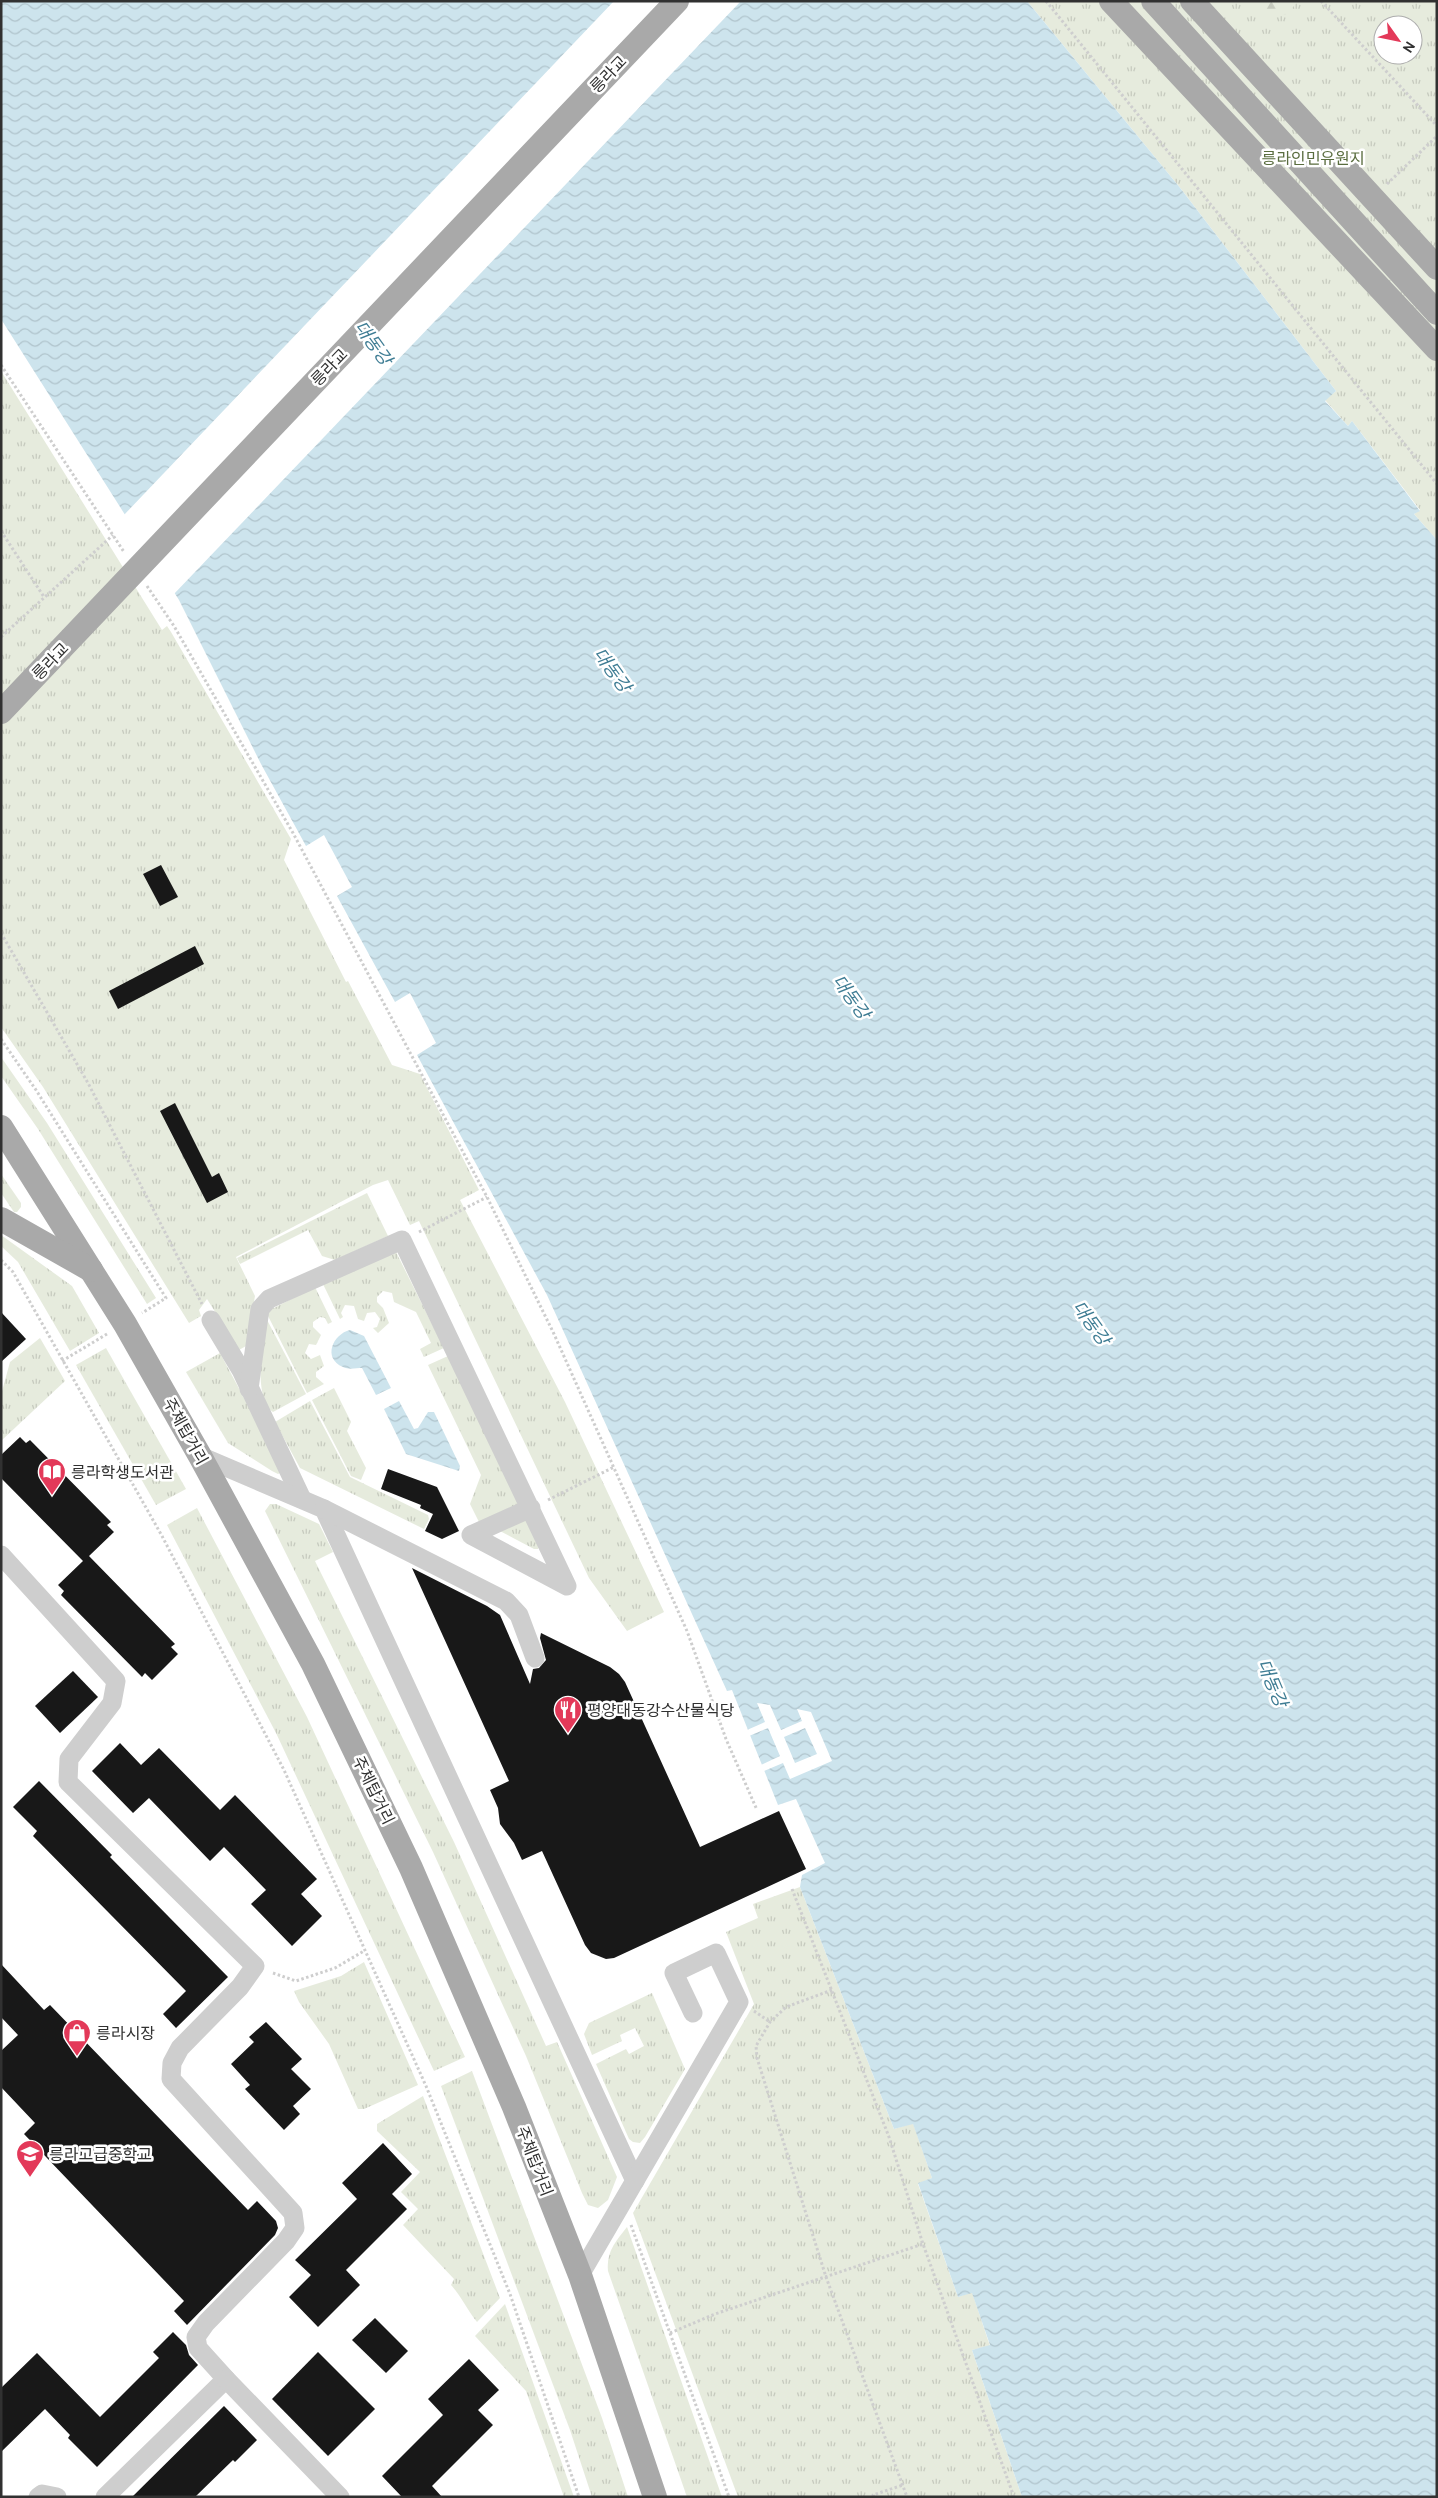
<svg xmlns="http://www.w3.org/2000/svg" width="1438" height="2498" font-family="Cabin,'Noto Sans KR',sans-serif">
<defs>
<pattern id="grass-tufts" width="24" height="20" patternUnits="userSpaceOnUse" patternTransform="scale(1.25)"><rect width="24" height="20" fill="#e6ebdd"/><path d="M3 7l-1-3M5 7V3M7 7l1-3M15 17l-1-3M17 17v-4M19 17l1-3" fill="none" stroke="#c6cabe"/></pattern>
<pattern id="forest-firs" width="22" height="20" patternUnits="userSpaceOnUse" patternTransform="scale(1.25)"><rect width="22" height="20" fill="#e6ebdd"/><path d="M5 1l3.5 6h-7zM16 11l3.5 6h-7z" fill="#c6cabe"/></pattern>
<pattern id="water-waves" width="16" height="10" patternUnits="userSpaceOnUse" patternTransform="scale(1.25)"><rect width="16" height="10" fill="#cde4ed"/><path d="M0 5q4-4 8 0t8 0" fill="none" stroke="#b0c4cc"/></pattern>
</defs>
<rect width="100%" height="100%" fill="#fff"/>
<g fill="url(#grass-tufts)" fill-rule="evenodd">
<path d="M1027 1H1437V540L1414 514 1420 510 1352 421 1348 426 1325 400 1336 391 1181 189ZM1383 25H1413V55H1383Z"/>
<path d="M1 371 162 630 167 626 171 632 291 839 284 860 346 982 348 981 392 1065 420 1074 479 1190 460 1200 565 1402 664 1612 627 1631 589 1578 419 1221 410 1225 388 1180 373 1185 236 1257 255 1296 246 1346 239 1350 207 1299 199 1310 201 1316 189 1323 43 1087 1 1027Z"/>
<path d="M1 1057 47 1123 156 1298 147 1304 38 1129 1 1076Z"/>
<path d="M1 1174 21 1203V1207L17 1212H14L1 1193Z"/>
<path d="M367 1193 388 1236 335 1260 322 1256 308 1230 240 1264 237 1258Z"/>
<path d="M1 1235 72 1286 99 1333 70 1351 18 1262 1 1246Z"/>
<path d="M396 1252 444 1348 424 1357 420 1349 431 1343 416 1312 394 1302 392 1293 383 1291 377 1297V1302L383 1308 389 1323 378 1333 373 1328 377 1327 380 1319 375 1312 367 1313 364 1321 358 1319 354 1306 345 1305 341 1313 343 1317 340 1319 322 1282Z"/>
<path d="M315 1287 332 1322 328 1324 325 1318 320 1317 313 1322V1327L321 1335 316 1345 309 1344 305 1353 311 1359 320 1355 324 1366 316 1372V1377L324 1384 307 1393 266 1312Z"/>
<path d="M265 1316 306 1394 273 1412C253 1402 262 1334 265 1316Z"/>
<path d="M40 1338 65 1381 1 1441V1395L10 1362Z"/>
<path d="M106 1348 186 1489 156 1505 76 1365Z"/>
<path d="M220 1353 281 1467 282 1472 278 1474 272 1471 228 1443 186 1372Z"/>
<path d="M448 1356 520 1505 480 1524 470 1504 481 1475 428 1365Z"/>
<path d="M334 1388 351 1422 347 1431 366 1468 361 1480 351 1476 312 1400Z"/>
<path d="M310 1401 350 1477 428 1515 429 1519 424 1529 300 1468 275 1422Z"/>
<path d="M270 1504H276L319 1524 333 1552 315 1561 454 1842 546 2046 557 2042 617 2177 608 2200 598 2208 588 2205 582 2193 526 2056 433 1852 265 1511Z"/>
<path d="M197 1508 307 1717 465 2057 434 2071 276 1733 167 1525Z"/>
<path d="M525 1518 539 1546 538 1549H534L500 1531Z"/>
<path d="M800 1887 894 2129 913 2123 932 2178 918 2184 958 2297 972 2292 990 2346 972 2350 1022 2497H738L633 2213 754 2004 726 1932 758 1918 753 1904Z"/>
<path d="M364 1962 418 2085 364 2109H358L329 2044 299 2002 294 1991 341 1976Z"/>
<path d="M652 1993 685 2069 645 2137 640 2143 633 2142 629 2139 596 2064 626 2049 629 2054 644 2046 635 2028 620 2035 622 2041 592 2055 584 2034 589 2023Z"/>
<path d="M472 2071 602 2418 628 2497H592L570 2430 441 2086Z"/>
<path d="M423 2096 500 2298 477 2322C467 2310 462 2297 451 2285L454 2279 403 2225 418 2209 401 2192 420 2172 377 2131V2124Z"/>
<path d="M627 2227 722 2497H687L608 2271C606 2252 616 2241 627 2227Z"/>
<path d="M505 2304 574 2497H564L526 2391 475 2336Z"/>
</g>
<path fill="url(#forest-firs)" d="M1252 1H1298L1287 14 1267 17Z"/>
<g fill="url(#water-waves)">
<path d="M1 1H1027L1181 189 1336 391 1325 401 1348 426 1352 421 1420 511 1414 514 1437 540V2497H1022L972 2350 990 2345 972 2293 958 2297 918 2183 932 2178 913 2124 894 2129 800 1887 802 1875 825 1863 796 1799 778 1805 732 1690 727 1691 547 1295 417 1055 436 1043 410 993 395 1002 337 896 352 887 324 835 306 846 261 764 179 600 1 319Z"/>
<path d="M350 1330 364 1336 391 1388 376 1395 362 1368C356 1368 349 1370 343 1367 322 1358 333 1334 350 1330Z"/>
<path d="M399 1401 414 1429 418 1428 428 1412H434L460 1466 459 1471 406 1454 384 1409Z"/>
</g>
<g fill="#fff" fill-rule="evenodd">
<path d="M614 1H741L173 595 123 516Z"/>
<path d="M757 1703 770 1705 781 1730 802 1721 797 1709 811 1712 832 1761 790 1779 783 1763 764 1771 761 1765 780 1756 768 1728 749 1736 747 1730 765 1722ZM805 1728 817 1754 795 1763 784 1737Z"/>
</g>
<g fill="#181818">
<path d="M161 865 178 897 160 906 143 874Z"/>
<path d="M195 946 204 964 118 1009 109 991Z"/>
<path d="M175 1103 212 1177 219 1173 228 1192 207 1203 160 1111Z"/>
<path d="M1 1312 26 1339 1 1362Z"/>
<path d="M20 1437 26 1443 30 1440 111 1522 107 1525 114 1532 89 1556 175 1644 171 1647 178 1654 152 1680 145 1673 142 1677 61 1595 64 1591 58 1585 83 1561 1 1478V1455Z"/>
<path d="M388 1469 437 1487 459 1531 442 1539 425 1531 433 1514 420 1508 421 1505 381 1489Z"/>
<path d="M412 1568 487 1606 500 1615 530 1684 533 1669 539 1668 546 1660 540 1638 541 1633 610 1667 619 1674 625 1682 700 1847 779 1811 806 1869 614 1958 606 1959 591 1953 585 1945 542 1851 522 1860 514 1843 500 1824 498 1808 490 1790 509 1781Z"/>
<path d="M73 1671 98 1697 60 1733 35 1706Z"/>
<path d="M120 1743 141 1765 159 1748 220 1810 235 1795 317 1879 301 1894 322 1916 292 1946 251 1904 266 1890 224 1847 210 1861 149 1798 133 1813 92 1771Z"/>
<path d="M39 1781 112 1855 110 1857 228 1977 176 2028 163 2014 186 1991 33 1836 37 1831 13 1807Z"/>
<path d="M1 1964 44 2010 50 2005 248 2210 257 2201 276 2221 278 2228 275 2235 187 2325 174 2311 184 2301 24 2134 35 2123 1 2087V2051L18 2035 1 2017Z"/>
<path d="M266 2022 302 2059 291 2069 311 2089 293 2106 300 2114 284 2130 245 2089 250 2085 231 2064 254 2042 249 2037Z"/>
<path d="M383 2143 412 2174 392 2194 407 2209 346 2270 360 2285 318 2327 289 2297 311 2275 295 2260 357 2199 342 2183Z"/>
<path d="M375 2318 408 2351 386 2373 352 2340Z"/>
<path d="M173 2332 186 2345 189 2355 198 2365 97 2467 68 2438 70 2435 45 2409 1 2452V2388L37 2353 100 2417 159 2358 153 2352Z"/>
<path d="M318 2352 375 2409 328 2456 272 2399Z"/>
<path d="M469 2359 499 2390 478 2410 493 2425 432 2486 442 2497H402L382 2476 443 2415 428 2399Z"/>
<path d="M224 2406 257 2440 235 2462 233 2460 195 2497H132Z"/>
</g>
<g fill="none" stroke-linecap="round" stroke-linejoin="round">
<g stroke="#cecece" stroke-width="3" stroke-dasharray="2.5 2.5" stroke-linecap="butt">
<path d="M1046 1 1437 484"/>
<path d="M1321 1 1437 126"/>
<path d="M1387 184 1437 136"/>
<path d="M1 365 124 552"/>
<path d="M1 531 44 597"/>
<path d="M147 586 174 626 293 833 487 1197 554 1334 687 1631 726 1739 757 1810"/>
<path d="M1 637 113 535"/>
<path d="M1 933 88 1083 202 1304"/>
<path d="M1 1039 36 1090 166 1298 142 1313"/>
<path d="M419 1232 487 1197"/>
<path d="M1 1260 13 1272 162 1536 284 1770 426 2086 510 2294 579 2497"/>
<path d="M62 1361 107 1334"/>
<path d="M548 1500 614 1467"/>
<path d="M792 1889 889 2137 923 2244 1014 2497"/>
<path d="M273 1973 296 1981 335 1968 364 1951"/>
<path d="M832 1990 786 2007 770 2022 756 2046 757 2058 826 2277 907 2497"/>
<path d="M754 2011 770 2022"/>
<path d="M631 2225 729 2497"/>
<path d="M670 2333 715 2314 923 2244"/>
<path d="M874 2497 873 2495 903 2485"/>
</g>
<g stroke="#cecece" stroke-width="19">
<path d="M211 1320 241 1370 302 1499"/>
<path d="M249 1389 260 1309 269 1299 402 1240 567 1586 471 1535 531 1508"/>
<path d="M200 1456 324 1509 635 2181"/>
<path d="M324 1509 506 1601 519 1615 535 1658"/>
<path d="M1 1555 116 1681 112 1703 69 1759 68 1782 255 1966 240 1987 180 2048 172 2063 171 2079 293 2213 295 2228 286 2241 206 2323 196 2337 198 2348 226 2379 105 2497"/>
<path d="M580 2275 739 2002 716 1953 674 1973 693 2013"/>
<path d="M226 2379 340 2497"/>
<path d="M38 2497 42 2494 57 2497"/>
</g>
<g stroke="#a9a9a9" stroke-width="24">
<path d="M1111 1 1437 349"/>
<path d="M1153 1 1437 313"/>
<path d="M1192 1 1437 268"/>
<path d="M1 1127 125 1324 200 1456 313 1664 411 1868 514 2107 580 2275 655 2497"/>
<path d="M1 1219 91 1270"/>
</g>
<path stroke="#a9a9a9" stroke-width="24" d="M1 712 677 1"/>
</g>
<defs>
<symbol id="library-pin" viewBox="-11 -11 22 30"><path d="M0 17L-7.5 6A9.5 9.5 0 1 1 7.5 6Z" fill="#e33959" stroke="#fff"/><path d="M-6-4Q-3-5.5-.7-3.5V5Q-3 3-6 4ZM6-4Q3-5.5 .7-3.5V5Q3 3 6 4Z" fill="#fff"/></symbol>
<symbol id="restaurant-pin" viewBox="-11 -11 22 30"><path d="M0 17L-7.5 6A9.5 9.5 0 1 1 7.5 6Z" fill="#e33959" stroke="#fff"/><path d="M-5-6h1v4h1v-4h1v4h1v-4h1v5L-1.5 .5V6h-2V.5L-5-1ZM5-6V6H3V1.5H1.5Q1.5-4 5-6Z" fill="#fff"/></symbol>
<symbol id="shop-pin" viewBox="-11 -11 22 30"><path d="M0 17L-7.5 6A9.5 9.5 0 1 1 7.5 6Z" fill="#e33959" stroke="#fff"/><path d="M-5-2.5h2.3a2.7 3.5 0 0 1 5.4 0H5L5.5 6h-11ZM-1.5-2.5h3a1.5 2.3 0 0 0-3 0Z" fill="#fff"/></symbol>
<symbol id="school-pin" viewBox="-11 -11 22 30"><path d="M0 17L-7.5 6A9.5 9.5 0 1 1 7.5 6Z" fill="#e33959" stroke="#fff"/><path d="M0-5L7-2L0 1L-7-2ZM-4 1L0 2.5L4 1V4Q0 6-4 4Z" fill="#fff"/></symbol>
</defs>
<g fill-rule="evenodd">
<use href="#library-pin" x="36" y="1456" width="32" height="43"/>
<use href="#restaurant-pin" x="552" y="1694" width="32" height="43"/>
<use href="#shop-pin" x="61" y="2017" width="32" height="43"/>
<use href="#school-pin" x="14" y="2138" width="32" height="43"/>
</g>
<g text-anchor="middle" stroke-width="5" stroke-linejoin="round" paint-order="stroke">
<g font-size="16" fill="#313131" stroke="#fff">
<text transform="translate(608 74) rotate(-46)" y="6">릉라교</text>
<text transform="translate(329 367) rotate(-46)" y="6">릉라교</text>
<text transform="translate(50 661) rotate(-46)" y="6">릉라교</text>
<text transform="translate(186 1431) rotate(61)" y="6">주체탑거리</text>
<text transform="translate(374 1790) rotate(64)" y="6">주체탑거리</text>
<text transform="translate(535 2161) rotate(69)" y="6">주체탑거리</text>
</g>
<g font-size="16" fill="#5a6d3f" stroke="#fff">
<text x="1313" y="164">릉라인민유원지</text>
</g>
<g font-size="16" fill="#313131" stroke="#fff" text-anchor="start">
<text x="71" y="1478">릉라학생도서관</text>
<text x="587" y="1716">평양대동강수산물식당</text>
<text x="96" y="2039">릉라시장</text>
<text x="49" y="2160">릉라고급중학교</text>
</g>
<g font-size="18" font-style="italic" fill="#3f7d94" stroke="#fff">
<text transform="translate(373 343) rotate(54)" y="6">대동강</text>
<text transform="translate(612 670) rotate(54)" y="6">대동강</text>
<text transform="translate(851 997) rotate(54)" y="6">대동강</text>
<text transform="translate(1091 1323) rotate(54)" y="6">대동강</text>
<text transform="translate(1272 1683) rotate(67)" y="6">대동강</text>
</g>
</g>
<rect width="1438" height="2498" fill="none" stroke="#313131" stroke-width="5"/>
<g transform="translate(1398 40) rotate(123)"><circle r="24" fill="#ffffff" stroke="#adadad"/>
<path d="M0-4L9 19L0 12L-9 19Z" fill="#e33959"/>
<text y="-8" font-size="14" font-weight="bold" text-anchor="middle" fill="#313131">N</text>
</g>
</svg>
